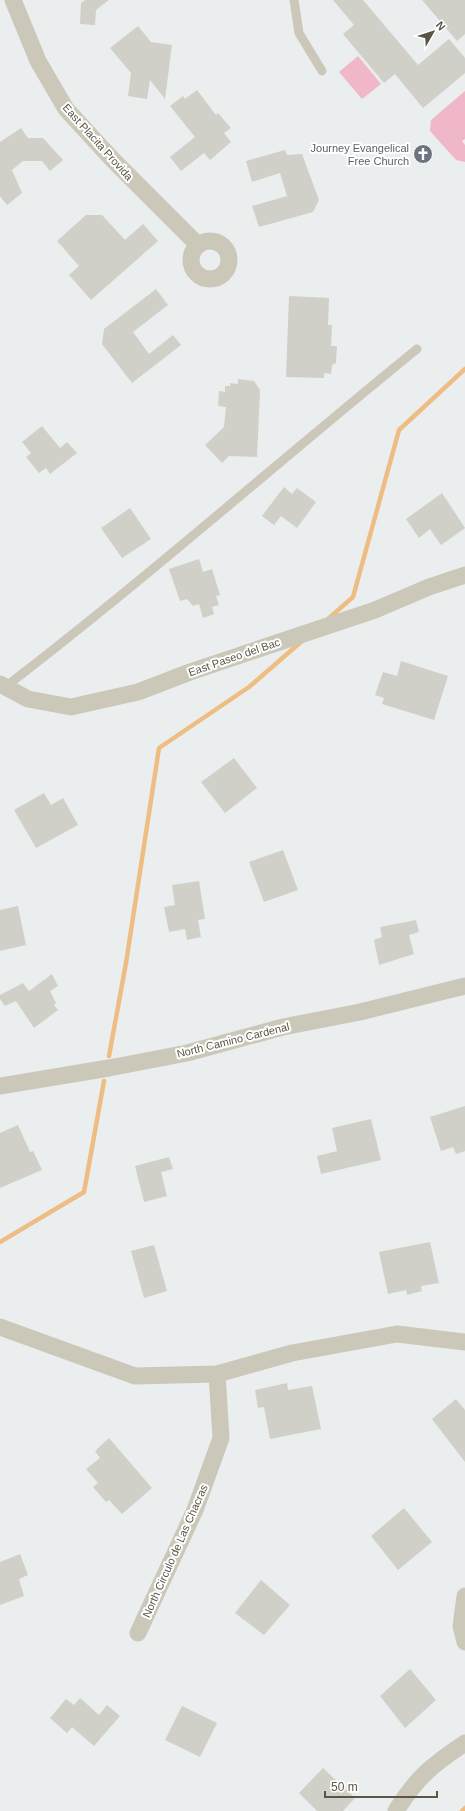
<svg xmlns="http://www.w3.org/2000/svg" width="465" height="1811" font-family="Helvetica,sans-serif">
<rect width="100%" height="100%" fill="#ebeeef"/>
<g fill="#efb7c7">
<path d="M358 56 381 84 362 99 339 72Z"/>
<path d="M465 91V139L462 141 465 145V162L456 160 430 131 431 120Z"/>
</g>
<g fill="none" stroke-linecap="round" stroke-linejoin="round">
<g stroke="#eebd83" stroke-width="4.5">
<path d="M328 619 353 597 399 430 465 369"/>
<path d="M109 1056 126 963 159 748 249 687 302 641"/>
<path d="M0 1242 84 1192 104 1081"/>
<path d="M462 1811 465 1808"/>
</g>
</g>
<g fill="#d0d0c8">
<path d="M85 0H109L96 10 95 25 80 24 81 3Z"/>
<path d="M333 0H363L418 65 449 39 465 58V73L423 108 395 74 384 83 343 34 354 25Z"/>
<path d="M422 0H465V34L457 41Z"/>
<path d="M138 26 151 42 172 45 165 99 150 80 147 99 128 96 131 73 110 48Z"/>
<path d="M197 90 216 115 218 113 231 128 224 133 231 142 210 160 204 153 181 171 170 157 195 137 170 106 183 96 185 99Z"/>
<path d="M21 128 28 138H43L63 160 50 171 42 161H23L12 170 22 193 7 205 0 196V142Z"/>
<path d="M285 150 287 155 302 154 319 200 313 212 259 227 252 206 287 196 280 173 252 182 246 161Z"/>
<path d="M86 215H102L125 240 143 224 158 241 91 300 69 275 79 266 57 241Z"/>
<path d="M156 289 168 305 133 332 149 354 173 335 181 345 132 383 102 344 104 329Z"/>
<path d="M289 296 329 298 328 325H332L331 346H337L336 363 332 365 331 374 324 373V378L286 377Z"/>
<path d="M238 379 254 381 260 390 257 457 229 456 222 463 205 445 224 427 226 407 218 406 219 391 225 392V386H230V383L238 384Z"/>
<path d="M42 426 60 448 67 442 77 453 50 474 46 468 39 473 26 457 31 453 22 442Z"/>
<path d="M284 487 292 494 297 488 316 502 297 528 281 516 274 525 262 516Z"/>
<path d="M442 493 465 528 441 545 430 529 419 538 406 519Z"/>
<path d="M130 508 151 539 122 558 101 528Z"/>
<path d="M199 559 203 572 212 569 220 595 216 596 219 605 212 607 214 614 203 618 199 604 193 606 187 599 180 601 169 569Z"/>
<path d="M401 661 448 676 434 720 382 704 384 698 375 695 383 672 397 676Z"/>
<path d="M234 758 257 788 225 813 201 782Z"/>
<path d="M44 793 51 805 63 798 78 825 36 848 14 810Z"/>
<path d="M283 850 298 890 264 902 249 862Z"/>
<path d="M199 881 205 919 198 920 201 937 187 940 185 929 169 932 164 907 175 905 172 885Z"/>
<path d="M18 906 26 945 0 951V910Z"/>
<path d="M416 920 419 932 409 935 414 954 379 965 374 940 382 937 380 927Z"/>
<path d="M52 974 58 986 50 991 56 1003 54 1005 58 1010 34 1028 16 1001 5 1006 0 999V995L23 983 29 991Z"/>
<path d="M465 1106V1151L456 1154 453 1147 441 1151 430 1117Z"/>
<path d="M371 1119 381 1160 321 1174 317 1156 337 1151 332 1128Z"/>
<path d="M18 1125 30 1152 33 1151 42 1170 0 1188V1133Z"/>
<path d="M169 1157 173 1169 161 1172 167 1196 144 1202 135 1166Z"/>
<path d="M430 1242 439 1283 421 1286 422 1291 407 1295 406 1290 388 1294 379 1252Z"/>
<path d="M154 1245 167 1291 144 1298 131 1251Z"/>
<path d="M287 1383 288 1390 312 1386 321 1429 270 1439 264 1407 258 1408 255 1390Z"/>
<path d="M456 1399 465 1410V1462L432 1419Z"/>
<path d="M109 1438 152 1488 122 1514 109 1500 106 1502 93 1487 98 1483 86 1469 100 1458 95 1451Z"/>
<path d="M404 1508 432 1542 398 1570 371 1536Z"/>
<path d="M20 1554 28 1575 19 1579 24 1596 0 1605V1562Z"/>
<path d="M261 1580 290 1605 264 1635 235 1613Z"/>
<path d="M410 1669 436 1700 405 1728 380 1696Z"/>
<path d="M80 1698 99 1715 107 1705 120 1716 94 1746 72 1727 67 1733 50 1718 66 1699 74 1705Z"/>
<path d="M182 1706 217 1723 200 1757 165 1740Z"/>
<path d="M323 1768 355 1798 343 1811H317L299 1793Z"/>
</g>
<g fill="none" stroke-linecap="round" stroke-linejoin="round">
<g stroke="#ccc8b9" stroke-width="9">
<path d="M294 0 299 33 322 71"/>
<path d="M5 687C146 579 279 461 417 349"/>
</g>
<g stroke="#ccc8b9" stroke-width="17">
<path d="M13 0 38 61 66 109 112 159 198 245"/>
<circle cx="210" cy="260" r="19"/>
<path d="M0 684 28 699 71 707 138 692 190 672 375 610 429 587 465 575"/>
<path d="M0 1086 109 1068 187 1053 283 1027 360 1012 465 986"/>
<path d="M0 1327 135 1376 217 1374 292 1353 397 1334 465 1342"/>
<path d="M465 1596 461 1626 465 1642"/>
<path d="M138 1633 195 1510 221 1438 217 1374"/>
<path d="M396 1811C416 1778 433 1764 465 1743"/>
</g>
</g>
<defs>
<symbol id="church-disc" viewBox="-11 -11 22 22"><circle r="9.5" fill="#6b7280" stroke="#fff"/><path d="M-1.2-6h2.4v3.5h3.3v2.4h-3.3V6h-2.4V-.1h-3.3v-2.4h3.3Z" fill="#fff"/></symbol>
</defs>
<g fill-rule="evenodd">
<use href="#church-disc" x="412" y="143" width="22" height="22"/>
</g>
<g text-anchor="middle" stroke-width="4" stroke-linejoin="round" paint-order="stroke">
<g font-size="11" fill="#5a5544" stroke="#fff">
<text transform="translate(98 142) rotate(48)" y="4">East Placita Provida</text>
<text transform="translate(234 657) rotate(-19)" y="4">East Paseo del Bac</text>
<text transform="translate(233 1040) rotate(-14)" y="4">North Camino Cardenal</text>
<text transform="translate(175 1551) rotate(-66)" y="4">North Circulo de Las Chacras</text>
</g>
<g font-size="11" fill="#5b616d" stroke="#fff" text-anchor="end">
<text x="409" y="152">Journey Evangelical<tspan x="409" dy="13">Free Church</tspan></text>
</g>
</g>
<g transform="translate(433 32) rotate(51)" stroke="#ffffff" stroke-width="3" paint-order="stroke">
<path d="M0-3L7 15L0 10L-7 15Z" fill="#5a5544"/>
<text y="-6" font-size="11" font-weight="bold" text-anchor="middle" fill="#5a5544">N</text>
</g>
<path d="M325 1791v6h112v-6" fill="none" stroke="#5a5544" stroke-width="2"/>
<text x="331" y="1791" font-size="12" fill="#5a5544" stroke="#ffffff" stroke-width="3" paint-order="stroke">50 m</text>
</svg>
